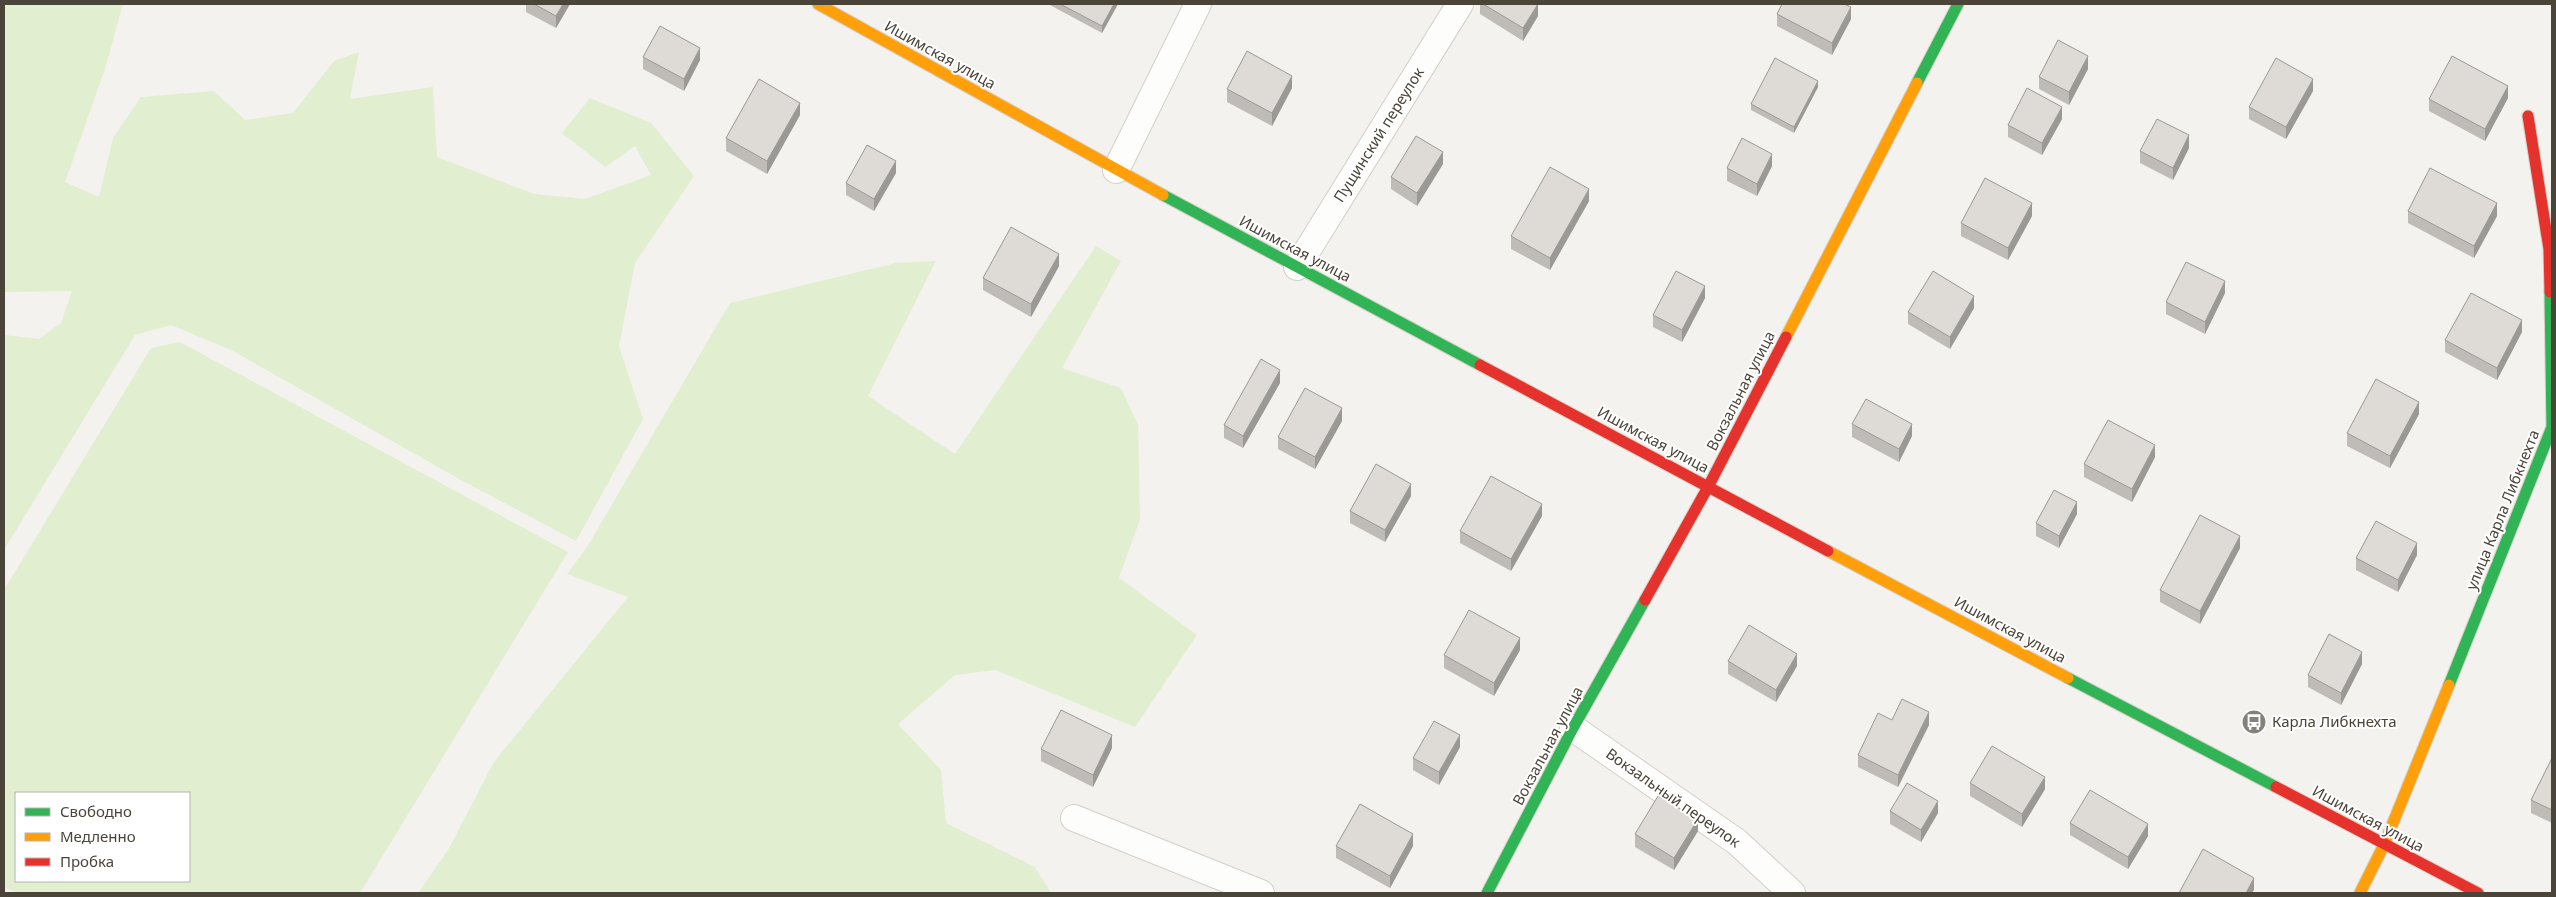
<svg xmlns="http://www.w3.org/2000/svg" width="2556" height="897" font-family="'Noto Sans',sans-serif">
<rect width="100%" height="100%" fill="#f4f2ee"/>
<g fill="#e1eecf" fill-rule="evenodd">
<path d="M4 4H123L105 69 65 182 99 197 113 138 141 97 214 91 245 120 293 113 334 61 359 52 350 99 433 87 437 157 534 194 585 199 651 175 635 146 605 167 562 133 590 98 651 123 694 176 635 263 619 346 643 419 576 541 461 480 233 351 171 325 135 335 4 550V335L39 339 61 323 72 291 4 292Z"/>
<path d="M1096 246 1121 261 1062 368 1121 388 1138 425 1140 519 1119 578 1197 635 1135 727 995 670 955 675 898 724 941 770 946 823 1035 867 1051 893H418L448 850 494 762 628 597 567 574 587 547 730 303 896 263 936 261 868 396 955 454Z"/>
<path d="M180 342 568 552 360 893H17L4 887V590L151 348ZM16 793H189V881H16Z"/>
</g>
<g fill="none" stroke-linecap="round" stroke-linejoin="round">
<defs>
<g id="street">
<path d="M1116 170 1198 4"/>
<path d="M1297 267 1460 4"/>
<path d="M1573 728 1737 842 1792 893"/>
<path d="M1074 818 1261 893"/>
</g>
<g id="fast">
<path d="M1917 83 1958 4"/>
<path d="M1163 195 1480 365"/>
<path d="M2068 678 2276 787"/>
<path d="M2449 685 2552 427 2550 292"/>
<path d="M1487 893 1573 728 1645 600"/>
</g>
<g id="slow">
<path d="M818 4 1163 195"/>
<path d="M1786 337 1917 83"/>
<path d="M1828 551 2068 678"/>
<path d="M2360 893 2384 845 2449 685"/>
</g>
<g id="jam">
<path d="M2528 116 2549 249 2550 292"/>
<path d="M1480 365 1828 551"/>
<path d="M1645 600 1708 487 1786 337"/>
<path d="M2276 787 2478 893"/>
</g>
</defs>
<use href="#street" stroke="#d2d0cb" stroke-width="28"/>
<use href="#fast" stroke="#d3cfc5" stroke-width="13"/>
<use href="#slow" stroke="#d3cfc5" stroke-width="13"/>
<use href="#jam" stroke="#d3cfc5" stroke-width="13"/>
<use href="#street" stroke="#fdfdfc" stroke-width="26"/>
<use href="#fast" stroke="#30b455" stroke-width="11"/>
<use href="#slow" stroke="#ff9f0a" stroke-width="11"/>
<use href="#jam" stroke="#e5322d" stroke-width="11"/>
</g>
<g fill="#bfbcb8">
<path d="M526 4H570L556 28 526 12Z"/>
<path d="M1048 4H1118L1102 33Z"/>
<path d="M1480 4H1538V16L1523 41 1480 14Z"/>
<path d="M1777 14 1851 19 1832 55 1777 26Z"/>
<path d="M643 57 700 60 684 91 643 69Z"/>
<path d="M2088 69 2069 105 2039 89V77Z"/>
<path d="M1818 87 1794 133 1751 110V104Z"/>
<path d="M1292 88 1272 126 1227 102V89Z"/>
<path d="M2313 91 2286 139 2249 119V107Z"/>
<path d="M2508 98 2485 141 2429 111V99Z"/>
<path d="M800 115 767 174 726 151V138Z"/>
<path d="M2062 119 2042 155 2008 137V125Z"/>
<path d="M2189 148 2173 180 2140 163V151Z"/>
<path d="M1443 164 1417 206 1391 189V177Z"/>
<path d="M1772 166 1757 196 1727 181V168Z"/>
<path d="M896 173 874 211 846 195V183Z"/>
<path d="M1589 201 1550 270 1511 249V236Z"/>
<path d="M2408 211 2497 216 2474 258 2408 223Z"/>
<path d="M2032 216 2008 260 1961 236V223Z"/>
<path d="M1059 266 1031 317 983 290V278Z"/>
<path d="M2225 293 2205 334 2166 314V302Z"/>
<path d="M1705 298 1682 342 1653 327V315Z"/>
<path d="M1974 308 1950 349 1908 324V312Z"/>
<path d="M2522 332 2497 380 2445 352V340Z"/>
<path d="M1280 383 1243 448 1224 438V425Z"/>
<path d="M2419 414 2390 468 2347 446V433Z"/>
<path d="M1342 421 1315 469 1278 449V437Z"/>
<path d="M1852 424 1912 436 1899 462 1852 437Z"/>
<path d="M2155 457 2132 502 2084 477V464Z"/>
<path d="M1411 496 1385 542 1350 523V511Z"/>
<path d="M2077 514 2059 548 2036 536V523Z"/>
<path d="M1542 516 1511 571 1460 543V531Z"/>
<path d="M2240 548 2200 624 2160 602V590Z"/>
<path d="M2417 555 2398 592 2356 570V558Z"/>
<path d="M1520 650 1494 696 1444 668V655Z"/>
<path d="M1728 661 1797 666 1776 702 1728 674Z"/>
<path d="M2362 664 2341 705 2308 687V675Z"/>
<path d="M1892 720 1929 725 1898 787 1858 767V755Z"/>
<path d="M1460 747 1439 785 1413 770V758Z"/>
<path d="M1112 748 1093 787 1041 761V749Z"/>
<path d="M2552 758V823L2531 813V800Z"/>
<path d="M1970 783 2045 789 2022 827 1970 796Z"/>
<path d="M1890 811 1938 813 1921 842 1890 824Z"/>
<path d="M2070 823 2148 836 2128 869 2070 835Z"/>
<path d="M1698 831 1674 870 1635 847V834Z"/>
<path d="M1336 846H1413L1390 888 1336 858Z"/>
</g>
<g fill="#9b9996">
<path d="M563 4H570L556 28V16Z"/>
<path d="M1114 4H1118L1102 33V26Z"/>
<path d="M1538 4V16L1523 41V28Z"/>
<path d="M1851 7V19L1832 55V43Z"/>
<path d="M700 48V60L684 91V79Z"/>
<path d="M2088 56V69L2069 105V92Z"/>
<path d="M1292 76V88L1272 126V113Z"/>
<path d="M2313 79V91L2286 139V127Z"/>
<path d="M1818 81V87L1794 133V127Z"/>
<path d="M2508 86V98L2485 141V129Z"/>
<path d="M800 103V115L767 174V161Z"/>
<path d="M2062 107V119L2042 155V143Z"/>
<path d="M2189 135V148L2173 180V168Z"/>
<path d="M1443 152V164L1417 206V193Z"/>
<path d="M1772 154V166L1757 196V184Z"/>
<path d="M896 161V173L874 211V199Z"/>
<path d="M1589 189V201L1550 270V258Z"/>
<path d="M2032 203V216L2008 260V248Z"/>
<path d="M2497 203V216L2474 258V246Z"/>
<path d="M1059 254V266L1031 317V304Z"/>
<path d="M2225 281V293L2205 334V322Z"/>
<path d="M1705 286V298L1682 342V330Z"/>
<path d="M1974 296V308L1950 349V337Z"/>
<path d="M2522 320V332L2497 380V368Z"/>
<path d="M1280 370V383L1243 448V436Z"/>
<path d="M2419 402V414L2390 468V456Z"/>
<path d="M1342 408V421L1315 469V457Z"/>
<path d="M1912 424V436L1899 462V449Z"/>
<path d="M2155 445V457L2132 502V489Z"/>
<path d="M1411 484V496L1385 542V530Z"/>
<path d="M2077 502V514L2059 548V536Z"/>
<path d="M1542 504V516L1511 571V559Z"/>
<path d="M2240 536V548L2200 624V611Z"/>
<path d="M2417 543V555L2398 592V580Z"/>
<path d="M1520 638V650L1494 696V683Z"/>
<path d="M2362 652V664L2341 705V693Z"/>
<path d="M1797 654V666L1776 702V690Z"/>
<path d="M1929 712V725L1898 787V775Z"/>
<path d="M1112 735V748L1093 787V775Z"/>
<path d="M1460 735V747L1439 785V772Z"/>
<path d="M2045 777V789L2022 827V814Z"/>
<path d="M1938 801V813L1921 842V830Z"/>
<path d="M1698 819V831L1674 870V858Z"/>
<path d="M2148 824V836L2128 869V857Z"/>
<path d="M1413 834V846L1390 888V876Z"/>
<path d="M2254 878V890L2252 893H2246Z"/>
</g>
<g fill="#dedbd6" stroke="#9b9996">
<path d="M534 4H563L556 16Z"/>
<path d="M1060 4H1114L1102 26Z"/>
<path d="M1483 4H1538L1523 28Z"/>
<path d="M1782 4H1844L1851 7 1832 43 1777 14Z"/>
<path d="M660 26 700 48 684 79 643 57Z"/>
<path d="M2058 40 2088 56 2069 92 2039 77Z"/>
<path d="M1247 51 1292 76 1272 113 1227 89Z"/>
<path d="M2452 56 2508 86 2485 129 2429 99Z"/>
<path d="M1775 58 1818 81 1794 127 1751 104Z"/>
<path d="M2276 58 2313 79 2286 127 2249 107Z"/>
<path d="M759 79 800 103 767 161 726 138Z"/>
<path d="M2027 88 2062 107 2042 143 2008 125Z"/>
<path d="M2157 119 2189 135 2173 168 2140 151Z"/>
<path d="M1416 136 1443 152 1417 193 1391 177Z"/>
<path d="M1742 138 1772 154 1757 184 1727 168Z"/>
<path d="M867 145 896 161 874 199 846 183Z"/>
<path d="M1550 167 1589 189 1550 258 1511 236Z"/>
<path d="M2430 168 2497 203 2474 246 2408 211Z"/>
<path d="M1985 178 2032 203 2008 248 1961 223Z"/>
<path d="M1011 227 1059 254 1031 304 983 278Z"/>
<path d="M2186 262 2225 281 2205 322 2166 302Z"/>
<path d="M1676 271 1705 286 1682 330 1653 315Z"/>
<path d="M1933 271 1974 296 1950 337 1908 312Z"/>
<path d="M2471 293 2522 320 2497 368 2445 340Z"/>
<path d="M1261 359 1280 370 1243 436 1224 425Z"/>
<path d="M2376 379 2419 402 2390 456 2347 433Z"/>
<path d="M1305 388 1342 408 1315 457 1278 437Z"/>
<path d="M1866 399 1912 424 1899 449 1852 424Z"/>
<path d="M2108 420 2155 445 2132 489 2084 464Z"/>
<path d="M1376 464 1411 484 1385 530 1350 511Z"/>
<path d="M1491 476 1542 504 1511 559 1460 531Z"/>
<path d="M2054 490 2077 502 2059 536 2036 523Z"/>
<path d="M2200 515 2240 536 2200 611 2160 590Z"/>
<path d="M2376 521 2417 543 2398 580 2356 558Z"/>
<path d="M1469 610 1520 638 1494 683 1444 655Z"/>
<path d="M1749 625 1797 654 1776 690 1728 661Z"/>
<path d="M2329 634 2362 652 2341 693 2308 675Z"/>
<path d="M1902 699 1929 712 1898 775 1858 755 1878 713 1892 720Z"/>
<path d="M1061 710 1112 735 1093 775 1041 749Z"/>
<path d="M1434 721 1460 735 1439 772 1413 758Z"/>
<path d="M1992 746 2045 777 2022 814 1970 783Z"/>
<path d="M2552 758V810L2531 800Z"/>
<path d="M1907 783 1938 801 1921 830 1890 811Z"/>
<path d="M2090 790 2148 824 2128 857 2070 823Z"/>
<path d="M1658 796 1698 819 1674 858 1635 834Z"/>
<path d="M1360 804 1413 834 1390 876 1336 846Z"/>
<path d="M2203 849 2254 878 2246 893H2179Z"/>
</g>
<defs>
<symbol id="bus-disc" viewBox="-11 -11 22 22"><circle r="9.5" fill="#868178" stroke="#fff"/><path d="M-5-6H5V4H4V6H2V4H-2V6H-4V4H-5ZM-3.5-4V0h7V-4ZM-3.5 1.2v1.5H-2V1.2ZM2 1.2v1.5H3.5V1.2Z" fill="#fff"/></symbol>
</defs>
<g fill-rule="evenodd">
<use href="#bus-disc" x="2240" y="708" width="28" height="28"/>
</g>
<g text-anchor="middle" stroke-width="4" stroke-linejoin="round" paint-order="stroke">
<g font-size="15" fill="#4b4439" stroke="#fff">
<text transform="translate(940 55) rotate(29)" y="5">Ишимская улица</text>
<text transform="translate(1379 135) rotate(-58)" y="5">Пущинский переулок</text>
<text transform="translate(1295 249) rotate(28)" y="5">Ишимская улица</text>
<text transform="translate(1741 391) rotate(-63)" y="5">Вокзальная улица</text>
<text transform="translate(1653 440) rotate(28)" y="5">Ишимская улица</text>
<text transform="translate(2503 510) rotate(-68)" y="5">улица Карла Либкнехта</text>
<text transform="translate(2010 630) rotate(28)" y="5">Ишимская улица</text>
<text transform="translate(1548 746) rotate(-62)" y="5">Вокзальная улица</text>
<text transform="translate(1673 798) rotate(35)" y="5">Вокзальный переулок</text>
<text transform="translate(2368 819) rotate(28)" y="5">Ишимская улица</text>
</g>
<g font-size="15" fill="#4b4439" stroke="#fff" text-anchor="start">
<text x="2272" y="727">Карла Либкнехта</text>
</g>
</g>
<rect width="2556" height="897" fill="none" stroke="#4b4439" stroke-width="10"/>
<rect x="15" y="792" width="175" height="90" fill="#ffffff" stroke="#b7b4b0"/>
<rect x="25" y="808" width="25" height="8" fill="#30b455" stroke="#b7b4b0"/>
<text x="60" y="817" font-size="15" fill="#4b4439">Свободно</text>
<rect x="25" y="833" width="25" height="8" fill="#ff9f0a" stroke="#b7b4b0"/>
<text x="60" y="842" font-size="15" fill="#4b4439">Медленно</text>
<rect x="25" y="858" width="25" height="8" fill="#e5322d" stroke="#b7b4b0"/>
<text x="60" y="867" font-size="15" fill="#4b4439">Пробка</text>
</svg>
